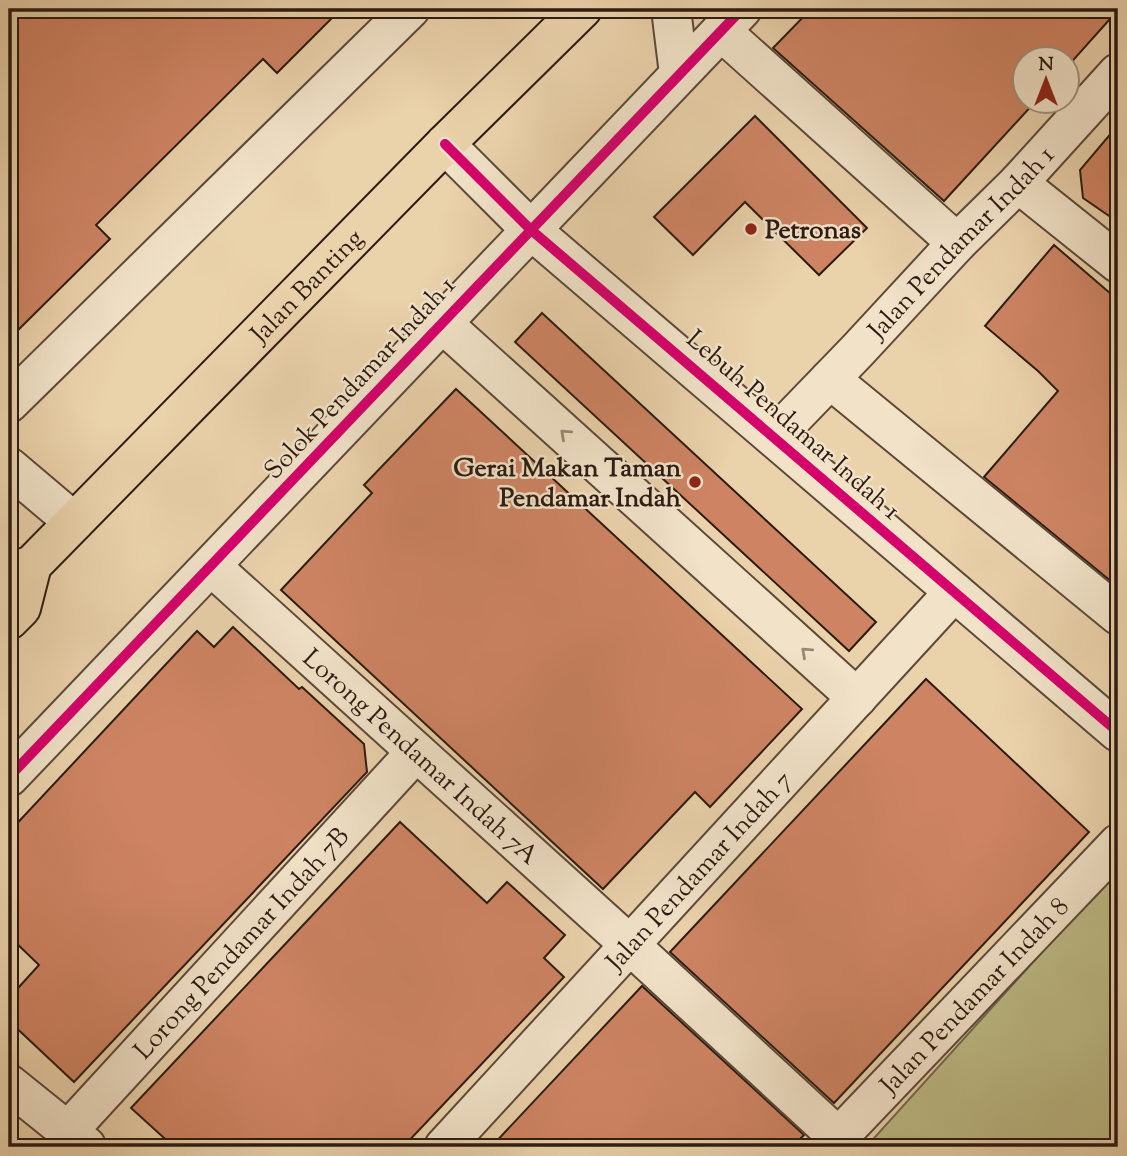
<svg xmlns="http://www.w3.org/2000/svg" width="1127" height="1156" font-family="'Sorts Mill Goudy',serif">
<rect width="100%" height="100%" fill="#ead2ab"/>
<filter id="stains"><feTurbulence type="fractalNoise" baseFrequency=".00286" numOctaves="4"/><feColorMatrix values="0 0 0 0 .2 0 0 0 0 .09 0 0 0 0 .02 0 0 0 .5 -.17"/></filter>
<radialGradient id="worn" r=".72"><stop offset=".6" stop-color="#630" stop-opacity="0"/><stop offset="1" stop-color="#630" stop-opacity=".3"/></radialGradient>
<path fill="#bcba85" stroke="#746a4c" stroke-width="2" d="M1118 868V1147H866Z"/>
<g fill="#ce8463" stroke="#2c1b13" stroke-width="2">
<path d="M9 9H341L277 73 263 59 96 225 110 239 9 339Z"/>
<path d="M811 9H1118V10L1068 66V60H1026V102H1035L944 201 773 48Z"/>
<path d="M755 116 867 228 819 275 745 202 693 255 654 217Z"/>
<path d="M1118 125V222L1083 198 1080 170Z"/>
<path d="M1054 245 1118 300V587L984 477 1058 391 1038 371 985 326Z"/>
<path d="M542 313 876 622 849 651 515 342Z"/>
<path d="M456 389 802 709 710 807 695 792 603 889 281 590 372 493 364 485Z"/>
<path d="M233 627 299 689 302 687 364 744 367 772 74 1082 9 1021V998L39 965 9 936V832L197 631 214 647Z"/>
<path d="M926 679 1089 832 834 1103 670 952Z"/>
<path d="M400 822 487 903 507 882 565 935 544 958 564 977 403 1147H174L131 1108Z"/>
<path d="M642 986 804 1135 792 1147H491Z"/>
</g>
<g fill="none" stroke-linecap="round" stroke-linejoin="round">
<defs>
<g id="minor">
<path d="M671 9 679 74"/>
<path d="M721 31 957 243"/>
<path d="M445 144 530 229 1118 732"/>
<path d="M1018 183 1118 263"/>
<path d="M442 323 857 698"/>
<path d="M830 379 1118 615"/>
<path d="M9 403 410 9"/>
<path id="s1" d="M774 437 858 350 957 243 1018 183 1118 73"/>
<path d="M9 467 74 522"/>
<path id="s2" d="M212 567 630 945 838 1137"/>
<path d="M9 777C255 522 497 264 742 9"/>
<path d="M9 1084 86 1146"/>
<path id="s3" d="M67 1132 416 752"/>
<path id="s4" d="M444 1147 954 592"/>
<path id="s5" d="M829 1147 1118 844"/>
</g>
<g id="major">
<path id="s6" d="M9 573 32 565 445 144 582 9"/>
<path d="M9 620 21 608 32 565"/>
</g>
</defs>
<use href="#minor" stroke="#5c4939" stroke-width="42"/>
<use href="#major" stroke="#2c1b13" stroke-width="42"/>
<use href="#minor" stroke="#f1e2c8" stroke-width="38"/>
<use href="#major" stroke="#ead2ab" stroke-width="38"/>
<defs>
<g id="cycleway">
<path d="M445 144 530 229 1118 732"/>
<path d="M9 777C255 522 497 264 742 9"/>
</g>
</defs>
<use href="#cycleway" stroke="#f1e2c8" stroke-width="15"/>
<use href="#cycleway" stroke="#d6006c" stroke-width="10"/>
</g>
<defs><path id="oneway-chevron" d="M-2-3.5L2.5 0L-2 3.5" fill="none" stroke-width="1.6" stroke-linecap="round" stroke-linejoin="round" transform="scale(1.75)"/></defs>
<g stroke="#988877">
<use href="#oneway-chevron" transform="translate(565 434) rotate(-138)"/>
<use href="#oneway-chevron" transform="translate(806 652) rotate(-138)"/>
</g>
<g fill="#8f2418" stroke="#f1e2c8" stroke-width="2.5">
<circle cx="751" cy="229" r="7"/>
<circle cx="695" cy="482" r="7"/>
</g>
<g text-anchor="middle" stroke-width="5" stroke-linejoin="round" paint-order="stroke">
<g font-size="26" font-weight="bold" fill="#2c1b13" stroke="#f1e2c8" text-anchor="start">
<text x="765" y="238">Petronas</text>
<text x="681" y="476" text-anchor="end">Gerai Makan Taman<tspan x="681" dy="30">Pendamar Indah</tspan></text>
</g>
<g font-size="26" fill="#2c1b13" stroke="#f1e2c8">
<text dy="9" stroke="none"><textPath href="#s1" startOffset="270">Jalan Pendamar Indah 1</textPath></text>
<text dy="9" stroke="none"><textPath href="#s6" startOffset="416">Jalan Banting</textPath></text>
<text transform="translate(359 377) rotate(-47)" y="9">Solok Pendamar Indah 1</text>
<text transform="translate(794 424) rotate(41)" y="9">Lebuh Pendamar Indah 1</text>
<text dy="9" stroke="none"><textPath href="#s2" startOffset="282">Lorong Pendamar Indah 7A</textPath></text>
<text dy="9" stroke="none"><textPath href="#s4" startOffset="376">Jalan Pendamar Indah 7</textPath></text>
<text dy="9" stroke="none"><textPath href="#s3" startOffset="257">Lorong Pendamar Indah 7B</textPath></text>
<text dy="9" stroke="none"><textPath href="#s5" startOffset="210">Jalan Pendamar Indah 8</textPath></text>
</g>
</g>
<rect width="1127" height="1156" fill="none" stroke="#ead2ab" stroke-width="35"/>
<rect x="10" y="10" width="1106" height="1135" fill="none" stroke="#2c1b13" stroke-width="3.5"/>
<rect x="18" y="18" width="1092" height="1121" fill="none" stroke="#2c1b13" stroke-width="2"/>
<g transform="translate(1046 80)"><circle r="33" fill="#f1e2c8" stroke="#a29280" stroke-width="2"/>
<path d="M0-5L12 26L0 18L-12 26Z" fill="#8f2418"/>
<text y="-10" font-size="19" font-weight="bold" text-anchor="middle" fill="#2c1b13">N</text>
</g>
<rect width="100%" height="100%" filter="url(#stains)"/>
<rect width="100%" height="100%" fill="url(#worn)"/>
</svg>
